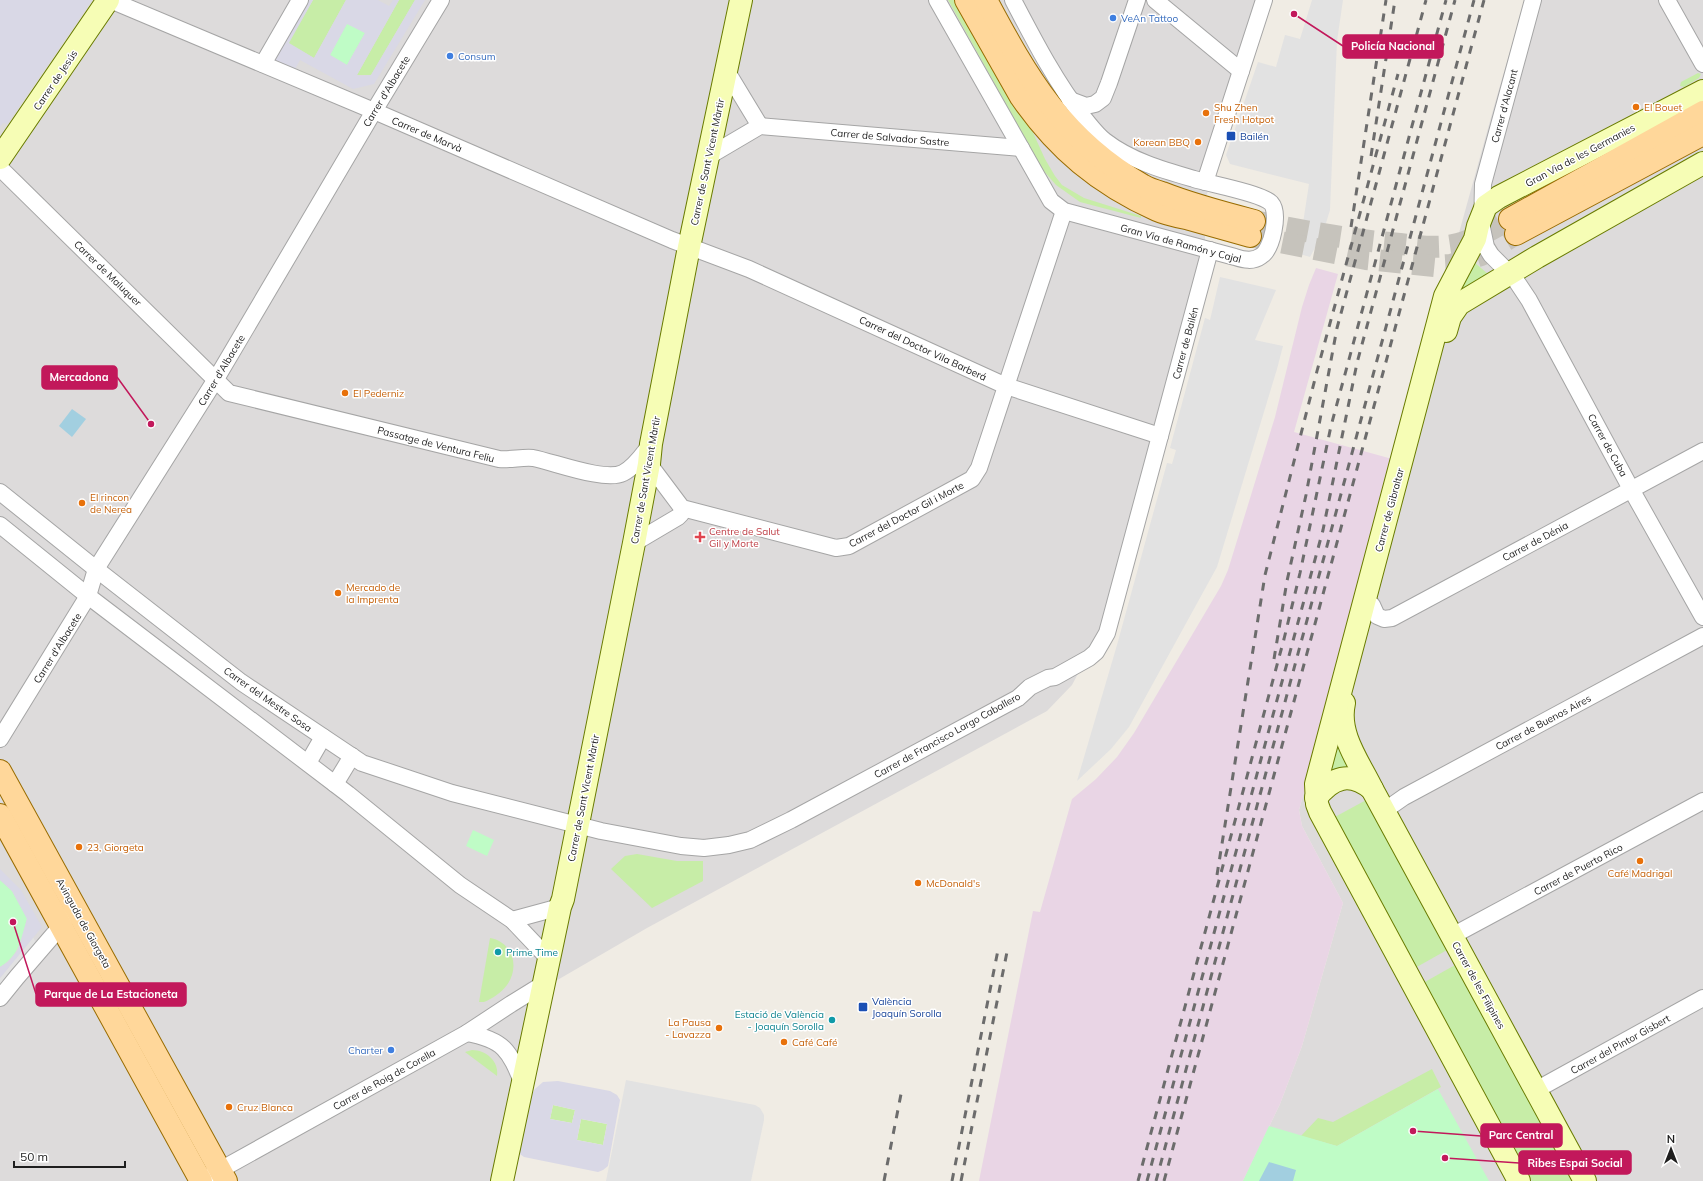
<svg xmlns="http://www.w3.org/2000/svg" width="1703" height="1181" font-family="Mulish,sans-serif">
<rect width="100%" height="100%" fill="#f0ece4"/>
<g fill="#dddbdb">
<path d="M0 0H1270L1205 200V265L1125 585 1072 685 1047 711 647 928 554 982 506 1181H0Z"/>
<path d="M1525 0H1703V1181H1243L1280 1104 1302 1046 1343 903 1302 826 1299 810 1495 103Z"/>
</g>
<path fill="#e9d5e5" d="M1316 268 1338 274 1294 432 1396 460 1299 810 1302 826 1343 903 1302 1046 1280 1104 1243 1181H979L1033 911 1040 912 1072 799 1096 779 1117 757 1134 733 1221 586 1228 570 1275 417 1302 307 1309 285Z"/>
<g fill="#c7eda7">
<path d="M313 0H346L314 58 288 43Z"/>
<path d="M399 0H415L371 75H357Z"/>
<path d="M948 0H957L1025 115 1045 159 1055 176 1062 185 1084 198 1141 216V218L1080 202 1056 185 1042 169Z"/>
<path d="M1698 73 1701 74 1699 78 1684 87 1680 86 1681 82Z"/>
<path d="M1474 262 1488 274 1461 291 1459 288Z"/>
<path d="M1332 734 1352 767 1331 776 1324 767Z"/>
<path d="M1368 799 1447 950 1415 968 1333 818Z"/>
<path d="M637 854 677 861H703V881L652 908 611 869 625 856Z"/>
<path d="M490 938C513 942 520 967 507 985 502 992 492 999 484 1002H479Z"/>
<path d="M1455 965 1574 1181H1532L1423 983Z"/>
<path d="M472 1050C486 1050 499 1061 497 1076L465 1052Z"/>
<path d="M1432 1069 1441 1087 1337 1146 1301 1136 1318 1118 1333 1122Z"/>
<path d="M553 1105 575 1110 572 1123 550 1119Z"/>
<path d="M581 1119 607 1124 603 1145 577 1140Z"/>
</g>
<g fill="#bffcc6">
<path d="M347 23 365 33 347 65 330 55Z"/>
<path d="M473 830 494 840 487 856 466 846Z"/>
<path d="M0 880 12 891 27 918C22 938 19 956 0 967Z"/>
<path d="M1438 1089 1489 1181H1243L1269 1126 1337 1146Z"/>
</g>
<g fill="#e2e2e2">
<path d="M1312 0H1343L1337 41 1330 210 1323 233 1310 257 1293 252 1300 236 1303 223 1309 184 1230 164 1226 155 1258 62 1276 67 1285 35 1300 39Z"/>
<path d="M1220 277 1276 290 1255 340 1283 346 1277 369 1217 567 1129 727 1111 749 1077 781 1117 645 1167 463 1172 464 1176 450 1170 448 1205 318 1210 320Z"/>
<path d="M33 937 36 943 0 986V978Z"/>
<path d="M626 1080 755 1105 760 1108 764 1115V1120L751 1181H606Z"/>
</g>
<g fill="#d9d8e6" fill-rule="evenodd">
<path d="M0 0H92L7 124 3 123 0 127Z"/>
<path d="M309 0H313L289 43 314 58 346 0H378L389 6 393 0H399L357 75 360 76 371 75 415 0H425L374 84 353 89 300 60 294 71 275 60ZM347 24 365 33 347 65 330 55Z"/>
<path d="M0 869 21 890 42 927 0 978V967L8 962 18 950 27 919 12 891 0 880Z"/>
<path d="M558 1081 610 1091 617 1095 620 1100 608 1166 603 1170 598 1172 524 1157 520 1154 519 1151 532 1094 535 1089 543 1082ZM553 1105 575 1110 572 1123 550 1119ZM581 1119 607 1124 603 1145 577 1140Z"/>
</g>
<g fill="#a2cfe0">
<path d="M72 409 86 419 72 437 59 426Z"/>
<path d="M1269 1162 1296 1170 1293 1181H1259Z"/>
</g>
<g fill="none" stroke-linecap="round" stroke-linejoin="round">
<g stroke="#c6c3bc" stroke-width="22" stroke-dasharray="22 11" stroke-linecap="butt">
<path d="M1254 221C1303 231 1351 240 1400 244 1418 246 1439 249 1458 244 1476 239 1493 228 1510 219"/>
<path d="M1250 236 1366 259 1435 266 1451 265 1481 255 1516 234"/>
</g>
<defs>
<g id="street">
<path d="M110 0 374 111 672 240 749 269 1006 386 1160 436"/>
<path d="M937 0 1051 201 1064 211 1235 257C1244 260 1253 262 1261 256 1272 250 1280 213 1271 203 1261 193 1210 184 1194 179 1163 170 1131 161 1105 141 1096 134 1090 125 1083 117 1055 81 1034 40 1013 0"/>
<path d="M1155 0 1241 71"/>
<path d="M1533 0 1483 184 1482 228 1486 247 1491 255 1515 279 1529 300 1631 489 1703 617"/>
<path d="M1667 0 1703 64"/>
<path d="M263 64 300 0"/>
<path d="M726 70 760 126"/>
<path d="M1070 100 1086 106 1095 104 1103 98 1109 83 1137 0"/>
<path d="M709 156 760 126 1021 148"/>
<path d="M0 168 229 393 499 459C511 460 522 457 533 458 554 462 605 482 623 473 635 467 643 454 651 444"/>
<path d="M1205 182 1264 0"/>
<path d="M649 464 682 508 836 548 849 546 972 479 979 468 1064 211"/>
<path d="M0 492 96 569 241 682 362 763 452 793 601 831 681 846 704 848 729 845 750 840 791 820 1018 698 1030 687 1048 678 1055 677 1089 658 1096 652 1107 633 1210 250"/>
<path d="M0 525 88 596 348 794 460 885 512 920 549 959"/>
<path d="M634 543 678 517 681 514 682 508"/>
<path d="M1372 605 1377 616 1384 619 1392 618 1703 451"/>
<path d="M0 739 88 596 96 569 216 379 374 111 441 0"/>
<path d="M308 763 323 737"/>
<path d="M335 784 352 756"/>
<path d="M1384 811 1404 797 1703 636"/>
<path d="M512 920 560 907"/>
<path d="M1452 936 1703 801"/>
<path d="M0 998 17 977 61 926 66 916"/>
<path d="M467 1033C504 1040 509 1050 523 1084"/>
<path d="M1536 1090 1703 998"/>
<path d="M211 1175 467 1033 511 1004 545 983"/>
</g>
<g id="secondary">
<path d="M0 158 108 0"/>
<path d="M1446 331 1450 317 1459 304 1537 257 1703 163"/>
<path d="M1344 703C1337 734 1359 762 1372 789L1585 1181"/>
<path d="M1316 798C1332 777 1350 771 1372 789"/>
<path d="M502 1181 560 907 563 899 634 543 649 464 651 444 689 247 741 0"/>
<path d="M1519 1181 1320 812 1317 804 1316 784 1445 296 1475 239 1478 226 1486 206 1499 197 1703 91"/>
</g>
<g id="primary">
<path d="M966 0 1021 97C1057 149 1099 184 1157 210 1166 214 1176 216 1186 218 1207 224 1229 230 1250 236"/>
<path d="M986 0C1027 77 1063 140 1142 185 1148 189 1155 191 1162 193 1192 205 1223 213 1254 221"/>
<path d="M1510 219 1703 112"/>
<path d="M1516 234 1703 134"/>
<path d="M0 771 226 1181"/>
<path d="M0 815 201 1181"/>
</g>
</defs>
<use href="#street" stroke="#a5a5a5" stroke-width="18"/>
<use href="#secondary" stroke="#697b00" stroke-width="24"/>
<use href="#primary" stroke="#996c00" stroke-width="24"/>
<use href="#street" stroke="#fff" stroke-width="16"/>
<use href="#secondary" stroke="#f6fdb5" stroke-width="22"/>
<use href="#primary" stroke="#ffd79a" stroke-width="22"/>
<g stroke="#6c6c6c" stroke-width="3" stroke-dasharray="8 8" stroke-linecap="butt">
<path d="M1371 156 1395 0"/>
<path d="M1351 227 1386 0"/>
<path d="M1274 659 1287 581 1306 495 1337 328 1426 0"/>
<path d="M1217 875 1265 575 1317 371 1398 74"/>
<path d="M884 1181 902 1089"/>
<path d="M952 1181 998 950"/>
<path d="M961 1181 1007 952"/>
<path d="M1138 1181 1284 639 1300 573 1331 426 1446 0"/>
<path d="M1147 1181 1323 530 1357 363 1455 0"/>
<path d="M1156 1181 1474 0"/>
<path d="M1164 1181 1484 0"/>
</g>
</g>
<g fill="#3f7fe0" stroke="#fff" stroke-width="1.5">
<circle cx="1113" cy="18" r="4"/>
<circle cx="450" cy="56" r="4"/>
<circle cx="391" cy="1050" r="4"/>
</g>
<g fill="#e8710a" stroke="#fff" stroke-width="1.5">
<circle cx="1636" cy="107" r="4"/>
<circle cx="1206" cy="113" r="4"/>
<circle cx="1198" cy="142" r="4"/>
<circle cx="345" cy="393" r="4"/>
<circle cx="82" cy="503" r="4"/>
<circle cx="338" cy="593" r="4"/>
<circle cx="79" cy="847" r="4"/>
<circle cx="1640" cy="861" r="4"/>
<circle cx="918" cy="883" r="4"/>
<circle cx="719" cy="1028" r="4"/>
<circle cx="784" cy="1042" r="4"/>
<circle cx="229" cy="1107" r="4"/>
</g>
<g fill="#1a4fb4" stroke="#fff" stroke-width="1.5">
<rect x="1226" y="131" width="10" height="10" rx="2"/>
<rect x="858" y="1002" width="10" height="10" rx="2"/>
</g>
<path fill="#e0444e" stroke="#fff" stroke-width="1.5" d="M698 531h4v4h4v4h-4v4h-4v-4h-4v-4h4z"/>
<g fill="#0f9aa8" stroke="#fff" stroke-width="1.5">
<circle cx="498" cy="952" r="4"/>
<circle cx="832" cy="1020" r="4"/>
</g>
<g text-anchor="middle" stroke-width="3" stroke-linejoin="round" paint-order="stroke">
<g font-size="10" fill="#366cbe" stroke="#fff" text-anchor="start">
<text x="1121" y="22">VeAn Tattoo</text>
<text x="458" y="60">Consum</text>
<text x="383" y="1054" text-anchor="end">Charter</text>
</g>
<g font-size="10" fill="#1e1e1e" stroke="#fff">
<text transform="translate(55 80) rotate(-56)" y="4">Carrer de Jesús</text>
<text transform="translate(386 91) rotate(-59)" y="4">Carrer d'Albacete</text>
<text transform="translate(1504 106) rotate(-75)" y="4">Carrer d'Alacant</text>
<text transform="translate(427 134) rotate(23)" y="4">Carrer de Marvà</text>
<text transform="translate(890 137) rotate(5)" y="4">Carrer de Salvador Sastre</text>
<text transform="translate(1580 155) rotate(-28)" y="4">Gran Via de les Germanies</text>
<text transform="translate(707 162) rotate(-78)" y="4">Carrer de Sant Vicent Màrtir</text>
<text transform="translate(1181 243) rotate(15)" y="4">Gran Via de Ramón y Cajal</text>
<text transform="translate(108 273) rotate(44)" y="4">Carrer de Maluquer</text>
<text transform="translate(1185 343) rotate(-75)" y="4">Carrer de Bailén</text>
<text transform="translate(923 348) rotate(25)" y="4">Carrer del Doctor Vila Barberá</text>
<text transform="translate(221 370) rotate(-59)" y="4">Carrer d'Albacete</text>
<text transform="translate(436 444) rotate(14)" y="4">Passatge de Ventura Feliu</text>
<text transform="translate(1608 445) rotate(61)" y="4">Carrer de Cuba</text>
<text transform="translate(645 480) rotate(-80)" y="4">Carrer de Sant Vicent Màrtir</text>
<text transform="translate(1389 510) rotate(-75)" y="4">Carrer de Gibraltar</text>
<text transform="translate(906 514) rotate(-28)" y="4">Carrer del Doctor Gil i Morte</text>
<text transform="translate(1535 541) rotate(-28)" y="4">Carrer de Dénia</text>
<text transform="translate(57 648) rotate(-58)" y="4">Carrer d'Albacete</text>
<text transform="translate(268 699) rotate(35)" y="4">Carrer del Mestre Sosa</text>
<text transform="translate(1543 722) rotate(-28)" y="4">Carrer de Buenos Aires</text>
<text transform="translate(947 735) rotate(-29)" y="4">Carrer de Francisco Largo Caballero</text>
<text transform="translate(583 798) rotate(-79)" y="4">Carrer de Sant Vicent Màrtir</text>
<text transform="translate(1578 869) rotate(-28)" y="4">Carrer de Puerto Rico</text>
<text transform="translate(84 923) rotate(61)" y="4">Avinguda de Giorgeta</text>
<text transform="translate(1479 985) rotate(61)" y="4">Carrer de les Filipines</text>
<text transform="translate(1620 1044) rotate(-29)" y="4">Carrer del Pintor Gisbert</text>
<text transform="translate(384 1079) rotate(-29)" y="4">Carrer de Roig de Corella</text>
</g>
<g font-size="10" fill="#c56008" stroke="#fff" text-anchor="start">
<text x="1214" y="111">Shu Zhen<tspan x="1214" dy="12">Fresh Hotpot</tspan></text>
<text x="1644" y="111">El Bouet</text>
<text x="1190" y="146" text-anchor="end">Korean BBQ</text>
<text x="353" y="397">El Pederniz</text>
<text x="90" y="501">El rincon<tspan x="90" dy="12">de Nerea</tspan></text>
<text x="346" y="591">Mercado de<tspan x="346" dy="12">la Imprenta</tspan></text>
<text x="87" y="851">23, Giorgeta</text>
<text x="1640" y="877" text-anchor="middle">Café Madrigal</text>
<text x="926" y="887">McDonald's</text>
<text x="711" y="1026" text-anchor="end">La Pausa<tspan x="711" dy="12">- Lavazza</tspan></text>
<text x="792" y="1046">Café Café</text>
<text x="237" y="1111">Cruz Blanca</text>
</g>
<g font-size="10" fill="#164399" stroke="#fff" text-anchor="start">
<text x="1240" y="140">Bailén</text>
<text x="872" y="1005">València<tspan x="872" dy="12">Joaquín Sorolla</tspan></text>
</g>
<g font-size="10" fill="#be3a42" stroke="#fff" text-anchor="start">
<text x="709" y="535">Centre de Salut<tspan x="709" dy="12">Gil y Morte</tspan></text>
</g>
<g font-size="10" fill="#0d838f" stroke="#fff" text-anchor="start">
<text x="506" y="956">Prime Time</text>
<text x="824" y="1018" text-anchor="end">Estació de València<tspan x="824" dy="12">- Joaquín Sorolla</tspan></text>
</g>
</g>
<path fill="none" stroke="#c2185b" stroke-width="1.5" d="M1294 14L1343 46M151 424L117 377M13 922L36 994M1413 1131L1481 1136M1445 1158L1519 1163"/>
<g fill="#c2185b" stroke="#fff" stroke-width="1.5">
<circle cx="1294" cy="14" r="4"/>
<circle cx="151" cy="424" r="4"/>
<circle cx="13" cy="922" r="4"/>
<circle cx="1413" cy="1131" r="4"/>
<circle cx="1445" cy="1158" r="4"/>
</g>
<g fill="#c2185b" stroke="#c2185b" stroke-width="1.5">
<rect x="1343" y="35" width="100" height="23" rx="4"/>
<rect x="42" y="366" width="75" height="23" rx="4"/>
<rect x="36" y="983" width="150" height="23" rx="4"/>
<rect x="1481" y="1124" width="81" height="23" rx="4"/>
<rect x="1519" y="1151" width="112" height="23" rx="4"/>
</g>
<g font-size="11" text-anchor="middle" font-weight="bold" fill="#fff">
<text x="1393" y="50">Policía Nacional</text>
<text x="79" y="381">Mercadona</text>
<text x="111" y="998">Parque de La Estacioneta</text>
<text x="1521" y="1139">Parc Central</text>
<text x="1575" y="1167">Ribes Espai Social</text>
</g>
<g transform="translate(1671 1149)" stroke="#ffffff" stroke-width="3" paint-order="stroke">
<path d="M0-3L7 15L0 10L-7 15Z" fill="#1e1e1e"/>
<text y="-6" font-size="11" font-weight="bold" text-anchor="middle" fill="#1e1e1e">N</text>
</g>
<path d="M14 1161v6h111v-6" fill="none" stroke="#1e1e1e" stroke-width="2"/>
<text x="20" y="1161" font-size="12" fill="#1e1e1e" stroke="#ffffff" stroke-width="3" paint-order="stroke">50 m</text>
</svg>
